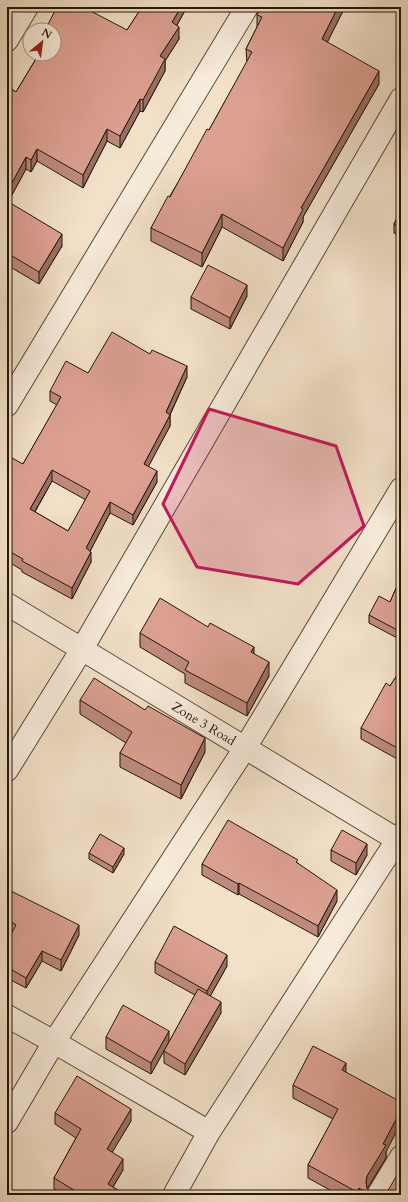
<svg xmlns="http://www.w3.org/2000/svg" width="408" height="1202" font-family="Cardo,serif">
<rect width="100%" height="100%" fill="#f2e0c8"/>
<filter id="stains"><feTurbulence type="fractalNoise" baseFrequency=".005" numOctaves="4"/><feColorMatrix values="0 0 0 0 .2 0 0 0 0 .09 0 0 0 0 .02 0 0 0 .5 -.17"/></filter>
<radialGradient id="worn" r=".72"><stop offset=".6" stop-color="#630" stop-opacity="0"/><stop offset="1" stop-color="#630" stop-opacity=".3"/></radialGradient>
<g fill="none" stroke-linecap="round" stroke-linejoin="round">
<defs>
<g id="minor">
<path d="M7 40 27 7"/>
<path d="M7 405 247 7"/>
<path d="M7 604 401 842"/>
<path d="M7 770 82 649 401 99"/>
<path d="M7 1016 54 1042 209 1132"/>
<path d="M7 1122 54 1042 245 748 401 489"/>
<path d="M174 1195 209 1132 401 834"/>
<path d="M378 1195 401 1157"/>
</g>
</defs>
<use href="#minor" stroke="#574938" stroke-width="24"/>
<use href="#minor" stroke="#f7ebdb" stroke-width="22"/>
</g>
<g fill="#bd8a7d" stroke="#231708" fill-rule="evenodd">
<path d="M142 7H187L177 25 179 39 165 61V71L143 112 140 111 120 148 107 141 83 188 37 161 31 172 26 169 8 202 62 246 39 284 7 265V86L16 92 37 57V54H54L127 30Z"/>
<path d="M261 7H345L327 42 379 84 303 217V222L283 261 222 227 202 267 151 241V228L209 130 247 63 246 49 257 27V15Z"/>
<path d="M401 210V237L394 233V224Z"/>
<path d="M247 296 230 329 191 309V297Z"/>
<path d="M88 373 187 377 170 415V426L148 466 157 482 133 525 110 513 90 551 91 562 72 599 22 572V570L7 561V468L23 464 57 405 50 401V391ZM52 481 86 500 68 531 35 512Z"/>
<path d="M401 577V640L369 623V615L390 602Z"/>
<path d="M208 627 269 676 247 716 185 683V674L140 647V633Z"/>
<path d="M401 669V761L361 739V728L390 686Z"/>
<path d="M80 700 205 752 181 799 120 767V753L126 743 80 714Z"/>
<path d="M331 850 367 855 356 875 331 861Z"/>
<path d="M89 853 124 854 113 873 89 859Z"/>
<path d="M298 863 337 901 318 937 239 894 238 895 202 875V864Z"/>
<path d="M7 889 79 935 61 971 42 961 26 988 7 978V942L12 933 7 929Z"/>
<path d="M155 962 227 966 210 996 221 1013 185 1075 164 1063V1051L195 995 155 973Z"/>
<path d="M106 1037 169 1042 151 1074 106 1049Z"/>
<path d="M346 1072 386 1152V1158L367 1189 371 1193 377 1195H401H339L308 1178V1165L333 1119 293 1098V1085Z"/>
<path d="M55 1113 131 1121 112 1152 123 1170 113 1187 126 1195H63L54 1189V1178L76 1138 55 1124Z"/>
</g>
<g fill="#9a7066" stroke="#231708">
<path d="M181 7H187L172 34V22Z"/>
<path d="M338 7H345L322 53V39Z"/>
<path d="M179 27V39L165 61V71L143 112V100L160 56Z"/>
<path d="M379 71V84L303 217V222L283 261V248L301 208Z"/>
<path d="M140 99V111L120 148V136Z"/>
<path d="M107 129V141L83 188V175Z"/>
<path d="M37 149V161L31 172V160Z"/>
<path d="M26 157V169L7 204V192Z"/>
<path d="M222 214V227L202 267V253Z"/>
<path d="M62 234V246L39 284V272Z"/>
<path d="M247 285V296L230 329V318Z"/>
<path d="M187 366V377L166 423V412Z"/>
<path d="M170 415V426L144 475V464Z"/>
<path d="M52 470V481L30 520V509Z"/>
<path d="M157 471V482L133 525V515Z"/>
<path d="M110 502V513L86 559V548Z"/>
<path d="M91 552V562L72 599V588Z"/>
<path d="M254 647V661L251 652Z"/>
<path d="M269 662V676L247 716V703Z"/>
<path d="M205 738V752L181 799V785Z"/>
<path d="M367 844V855L356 875V863Z"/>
<path d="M124 848V854L113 873V867Z"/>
<path d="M239 883V894L238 895V884Z"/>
<path d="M337 890V901L318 937V926Z"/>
<path d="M79 925V935L61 971V960Z"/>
<path d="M42 951V961L26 988V978Z"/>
<path d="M227 955V966L207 1002V991Z"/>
<path d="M221 1002V1013L185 1075V1064Z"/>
<path d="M169 1031V1042L151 1074V1063Z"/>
<path d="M346 1063V1076L342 1070Z"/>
<path d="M131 1109V1121L107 1161V1149Z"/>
<path d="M401 1110V1123L386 1152V1158L367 1189 366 1182 367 1176 383 1144Z"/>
<path d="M123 1159V1170L108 1195V1184Z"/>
<path d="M359 1188V1195H357V1192Z"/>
</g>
<g fill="#dca091" stroke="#231708" fill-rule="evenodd">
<path d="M57 7H83L127 30 142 7H181L172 22 179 27 160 56 165 59 143 100 140 99 120 136 107 129 83 175 37 149 31 160 26 157 7 192V86L16 92 39 54H54V30H45Z"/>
<path d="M261 7H338L322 39 379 71 301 208 303 209 283 248 222 214 202 253 151 228 168 196 170 197 207 129 209 130 252 52 246 49 262 17 257 15Z"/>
<path d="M7 201 62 234 39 272 7 253Z"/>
<path d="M401 210V228L394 224Z"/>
<path d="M208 265 247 285 230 318 191 297Z"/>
<path d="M112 332 150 354 152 350 187 366 166 412 170 415 144 464 157 471 133 515 110 502 86 548 91 552 72 588 22 561 23 559 7 550V468L12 458 23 464 61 397 50 391 66 361 88 373ZM52 470 90 491 68 531 30 509Z"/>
<path d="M401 577V632L369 615 379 596 390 602Z"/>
<path d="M160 598 208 627 210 623 254 647 251 652 269 662 247 703 185 670 189 662 140 633Z"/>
<path d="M401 669V750L361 728 386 683 390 686Z"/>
<path d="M94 678 145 710 148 706 205 738 181 785 120 753 132 732 80 700Z"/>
<path d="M228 820 298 860 296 862 337 890 318 926 239 883 238 884 202 864Z"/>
<path d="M342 830 367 844 356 863 331 850Z"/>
<path d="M100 834 124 848 113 867 89 853Z"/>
<path d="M7 889 79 925 61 960 42 951 26 978 7 967V942L16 925 7 919Z"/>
<path d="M174 926 227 955 207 991 155 962Z"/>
<path d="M198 989 221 1002 185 1064 164 1051Z"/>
<path d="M123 1005 169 1031 151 1063 106 1037Z"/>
<path d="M313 1046 346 1063 342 1070 401 1102V1110L383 1144 386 1145 367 1176 366 1182 367 1188 371 1193 377 1195 384 1193 389 1189 401 1168V1195H370L359 1188 357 1192 308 1165 338 1109 293 1085Z"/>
<path d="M77 1076 131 1109 107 1149 123 1159 108 1184 126 1195H82L54 1178 81 1129 55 1113Z"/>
</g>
<path fill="#c2185b" fill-opacity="0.2" stroke="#c2185b" stroke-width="3" stroke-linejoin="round" d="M209 409 336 446 364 526 298 584 197 567 163 504Z"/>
<g text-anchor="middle" stroke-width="4" stroke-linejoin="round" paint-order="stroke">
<g font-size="13" fill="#231708" stroke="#f7ebdb">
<text transform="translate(204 723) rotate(31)" y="5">Zone 3 Road</text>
</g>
</g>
<rect width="408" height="1202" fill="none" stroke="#f2e0c8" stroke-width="24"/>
<rect x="8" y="8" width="392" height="1186" fill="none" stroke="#231708" stroke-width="2"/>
<rect x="12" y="12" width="384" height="1178" fill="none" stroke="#231708"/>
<g transform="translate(42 42) rotate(29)"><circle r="19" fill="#f7ebdb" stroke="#a29687"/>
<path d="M0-3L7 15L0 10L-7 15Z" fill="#8f2418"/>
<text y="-6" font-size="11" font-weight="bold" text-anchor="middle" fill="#231708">N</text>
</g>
<rect width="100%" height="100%" filter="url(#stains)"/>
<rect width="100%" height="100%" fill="url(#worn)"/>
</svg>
